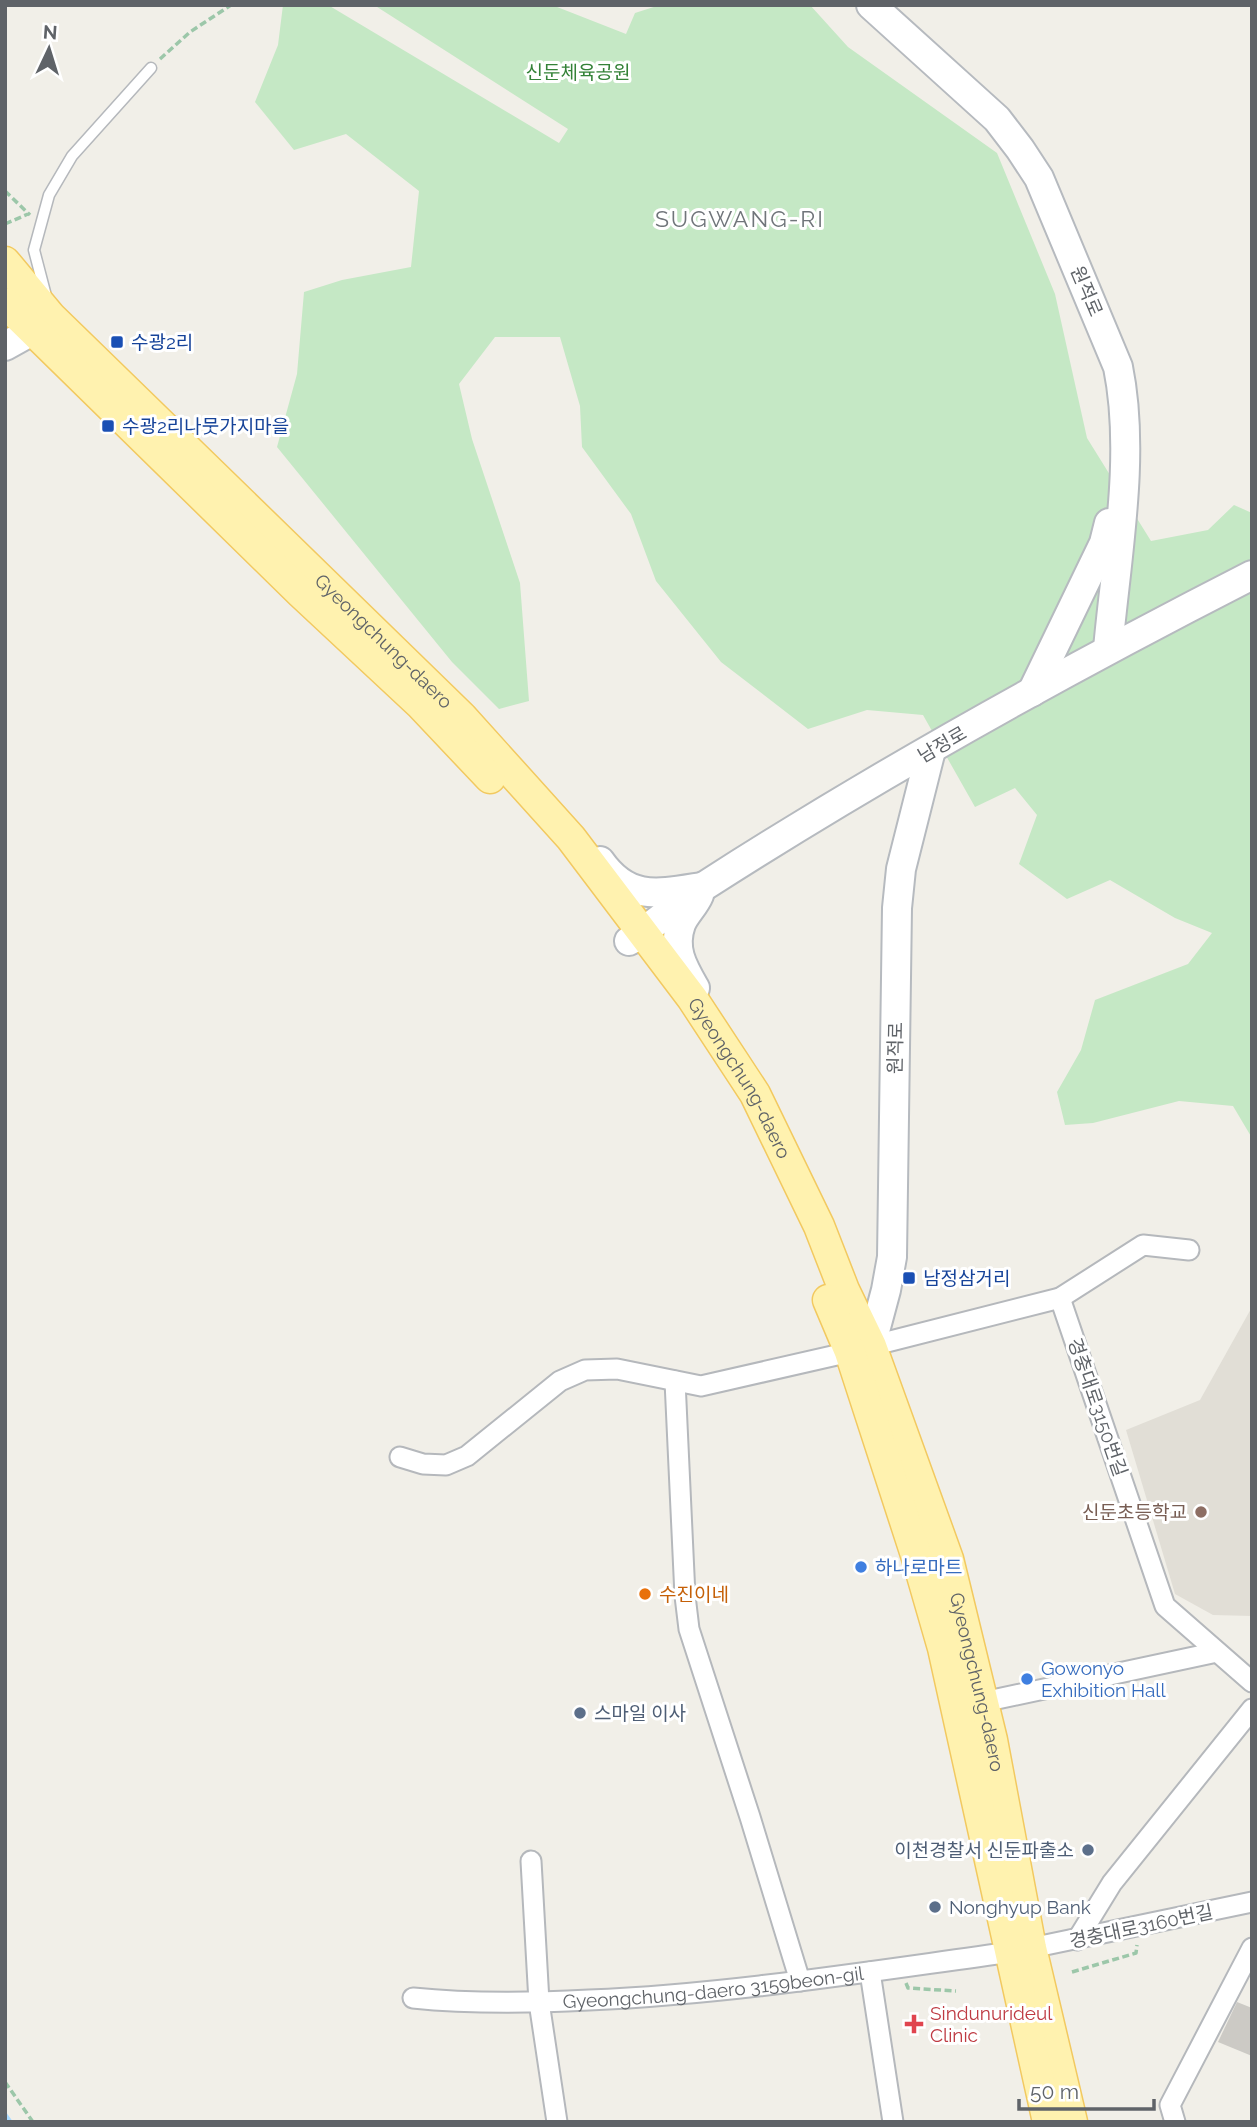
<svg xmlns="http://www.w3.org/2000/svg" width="1257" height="2127" font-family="Raleway,'Noto Sans KR',sans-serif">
<rect width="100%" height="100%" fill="#f1efe8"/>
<path fill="#e1ded6" d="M1252 1307V1616L1213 1615 1175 1594 1126 1430 1200 1400Z"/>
<path fill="#c5e8c5" d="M283 5H328L559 143 568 129 374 5H552L626 34 635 13 660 5H810L848 47 997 153 1055 294 1087 438 1151 541 1208 530 1234 505 1252 513V1138L1233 1106 1179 1101 1093 1123 1065 1125 1057 1092 1081 1050 1095 1000 1188 964 1212 933 1175 918 1110 880 1067 899 1019 864 1037 815 1015 788 975 807 923 715 867 710 808 729 721 662 656 581 631 514 582 447 580 406 560 337H495L459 384 472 439 520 583 529 701 499 709 452 662 277 447 297 374 304 292 342 280 411 267 419 191 346 134 294 150 255 102 278 45Z"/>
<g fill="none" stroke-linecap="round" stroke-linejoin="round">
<path stroke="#aadaff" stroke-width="5" d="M5 2115 10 2122"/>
</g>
<path fill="#cccac5" d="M1237 2002 1252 2008V2056L1218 2042Z"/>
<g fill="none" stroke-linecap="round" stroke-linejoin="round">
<defs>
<path id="lane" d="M46 296 34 250 49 195 72 156 151 68"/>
<g id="street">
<path d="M1060 1298 1165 1606 1252 1682"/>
<path d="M871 1346 1060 1298 1143 1245 1189 1250"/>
<path d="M675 1381 685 1596 689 1629 750 1817 800 1981"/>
<path d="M400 1457 423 1464 446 1465 467 1456 560 1381 585 1370 617 1369 701 1386 850 1352"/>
<path d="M983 1702 1217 1652"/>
<path d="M531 1861 539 2002 557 2122"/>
<path d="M1077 1940 1112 1883 1252 1709"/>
<path d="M1031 1948 1252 1902"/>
<path d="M870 1972 893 2122"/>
<path id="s1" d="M413 1998C471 2004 530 2003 589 2000 731 1994 871 1971 1012 1952"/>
<path d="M1175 2122 1170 2105 1252 1948"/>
</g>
<g id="secondary">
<path d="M871 5 997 119 1020 149 1039 178 1118 367C1136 455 1116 559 1108 649"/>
<path d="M5 346 32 331 50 318"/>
<path d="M1032 692 1104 543 1109 523"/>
<path d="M600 861C628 901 657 894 701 887"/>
<path d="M629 941C656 924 679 902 706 885 882 772 1066 670 1252 575"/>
<path d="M695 988C683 967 672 949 681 924 685 914 695 905 699 895"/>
<path d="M856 1351 871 1346 886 1290 892 1257 897 908 901 869 931 750"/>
</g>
<g id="primary">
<path id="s2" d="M5 262 51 317 462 717 571 838 692 998 755 1094 819 1226 844 1290 871 1346 948 1559 992 1740 1031 1948 1072 2122"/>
<path d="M5 303 301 593 420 704 490 778"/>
<path d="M828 1300 850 1352 917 1558 943 1648 1048 2122"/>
</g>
</defs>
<use href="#lane" stroke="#b5b8bc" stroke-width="13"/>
<use href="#street" stroke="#b5b8bc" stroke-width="23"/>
<use href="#secondary" stroke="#b6babf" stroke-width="32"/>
<use href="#primary" stroke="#f2c960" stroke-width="33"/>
<g stroke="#9cc7a9" stroke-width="3.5" stroke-dasharray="7 3.5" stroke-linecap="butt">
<path d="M160 59 190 32 231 5"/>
<path d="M5 191 30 215"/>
<path d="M5 224 28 214"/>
<path d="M1072 1972 1136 1953 1137 1945"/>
<path d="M906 1983 908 1988 956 1991"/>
<path d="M5 2082 33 2122"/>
</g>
<use href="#lane" stroke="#fff" stroke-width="10"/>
<use href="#street" stroke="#fff" stroke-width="19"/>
<use href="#secondary" stroke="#fff" stroke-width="28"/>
<use href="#primary" stroke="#fff2af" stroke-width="30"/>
</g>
<g fill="#1a4fb4" stroke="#fff" stroke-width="2.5">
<rect x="110" y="335" width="14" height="14" rx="3.5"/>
<rect x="101" y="419" width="14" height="14" rx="3.5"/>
<rect x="902" y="1271" width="14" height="14" rx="3.5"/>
</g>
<circle fill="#8d6e63" stroke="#fff" stroke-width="2.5" cx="1201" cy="1512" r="7"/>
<g fill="#3f7fe0" stroke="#fff" stroke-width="2.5">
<circle cx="861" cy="1567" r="7"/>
<circle cx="1027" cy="1679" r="7"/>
</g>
<circle fill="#e8710a" stroke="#fff" stroke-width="2.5" cx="645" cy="1594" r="7"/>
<g fill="#5c6f8a" stroke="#fff" stroke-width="2.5">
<circle cx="580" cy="1713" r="7"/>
<circle cx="1088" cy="1850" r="7"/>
<circle cx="935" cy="1907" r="7"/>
</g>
<path fill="#e0444e" stroke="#fff" stroke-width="2.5" d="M910.5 2013.5h7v7h7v7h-7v7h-7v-7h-7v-7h7z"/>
<g text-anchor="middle" stroke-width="6" stroke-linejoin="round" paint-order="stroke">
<g font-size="19" fill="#348238" stroke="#fff">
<text x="578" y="79">신둔체육공원</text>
</g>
<g font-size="19" fill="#5f6368" stroke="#fff">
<text transform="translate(1087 291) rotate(67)" y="7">원적로</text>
<text dy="7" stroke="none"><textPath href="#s2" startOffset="536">Gyeongchung-daero</textPath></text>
<text transform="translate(942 744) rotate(-30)" y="7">남정로</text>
<text transform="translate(895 1048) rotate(-89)" y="7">원적로</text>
<text dy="7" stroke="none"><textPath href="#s2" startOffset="1102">Gyeongchung-daero</textPath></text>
<text transform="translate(1098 1407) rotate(71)" y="7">경충대로3150번길</text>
<text dy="7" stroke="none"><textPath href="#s2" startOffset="1754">Gyeongchung-daero</textPath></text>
<text transform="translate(1141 1926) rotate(-12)" y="7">경충대로3160번길</text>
<text dy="7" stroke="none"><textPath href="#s1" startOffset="301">Gyeongchung-daero 3159beon-gil</textPath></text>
</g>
<g font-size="19" fill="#164399" stroke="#fff" text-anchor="start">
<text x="131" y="349">수광2리</text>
<text x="122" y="433">수광2리나뭇가지마을</text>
<text x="923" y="1285">남정삼거리</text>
</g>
<g font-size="19" fill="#785e54" stroke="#fff" text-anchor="end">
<text x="1187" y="1519">신둔초등학교</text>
</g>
<g font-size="19" fill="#366cbe" stroke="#fff" text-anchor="start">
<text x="875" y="1574">하나로마트</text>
<text x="1041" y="1675">Gowonyo<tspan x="1041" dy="22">Exhibition Hall</tspan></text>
</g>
<g font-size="19" fill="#c56008" stroke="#fff" text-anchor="start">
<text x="659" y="1601">수진이네</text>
</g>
<g font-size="19" fill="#4e5e75" stroke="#fff" text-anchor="start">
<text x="594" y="1720">스마일 이사</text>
<text x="1074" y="1857" text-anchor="end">이천경찰서 신둔파출소</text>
<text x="949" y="1914">Nonghyup Bank</text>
</g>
<g font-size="19" fill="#be3a42" stroke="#fff" text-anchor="start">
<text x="930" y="2020">Sindunurideul<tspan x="930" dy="22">Clinic</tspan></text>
</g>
<g font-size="23" letter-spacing="2" fill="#70757a" stroke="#fff">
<text x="740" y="227">SUGWANG-RI</text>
</g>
</g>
<rect width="1257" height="2127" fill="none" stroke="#5f6368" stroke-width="14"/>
<g transform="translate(49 49) rotate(4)" stroke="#ffffff" stroke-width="5" paint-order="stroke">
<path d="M0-5L12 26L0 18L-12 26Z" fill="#5f6368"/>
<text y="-10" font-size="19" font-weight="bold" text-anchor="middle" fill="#5f6368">N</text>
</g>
<path d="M1019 2099v10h135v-10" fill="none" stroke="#5f6368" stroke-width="3.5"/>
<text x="1030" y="2099" font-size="21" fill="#5f6368" stroke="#ffffff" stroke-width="5" paint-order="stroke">50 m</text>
</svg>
